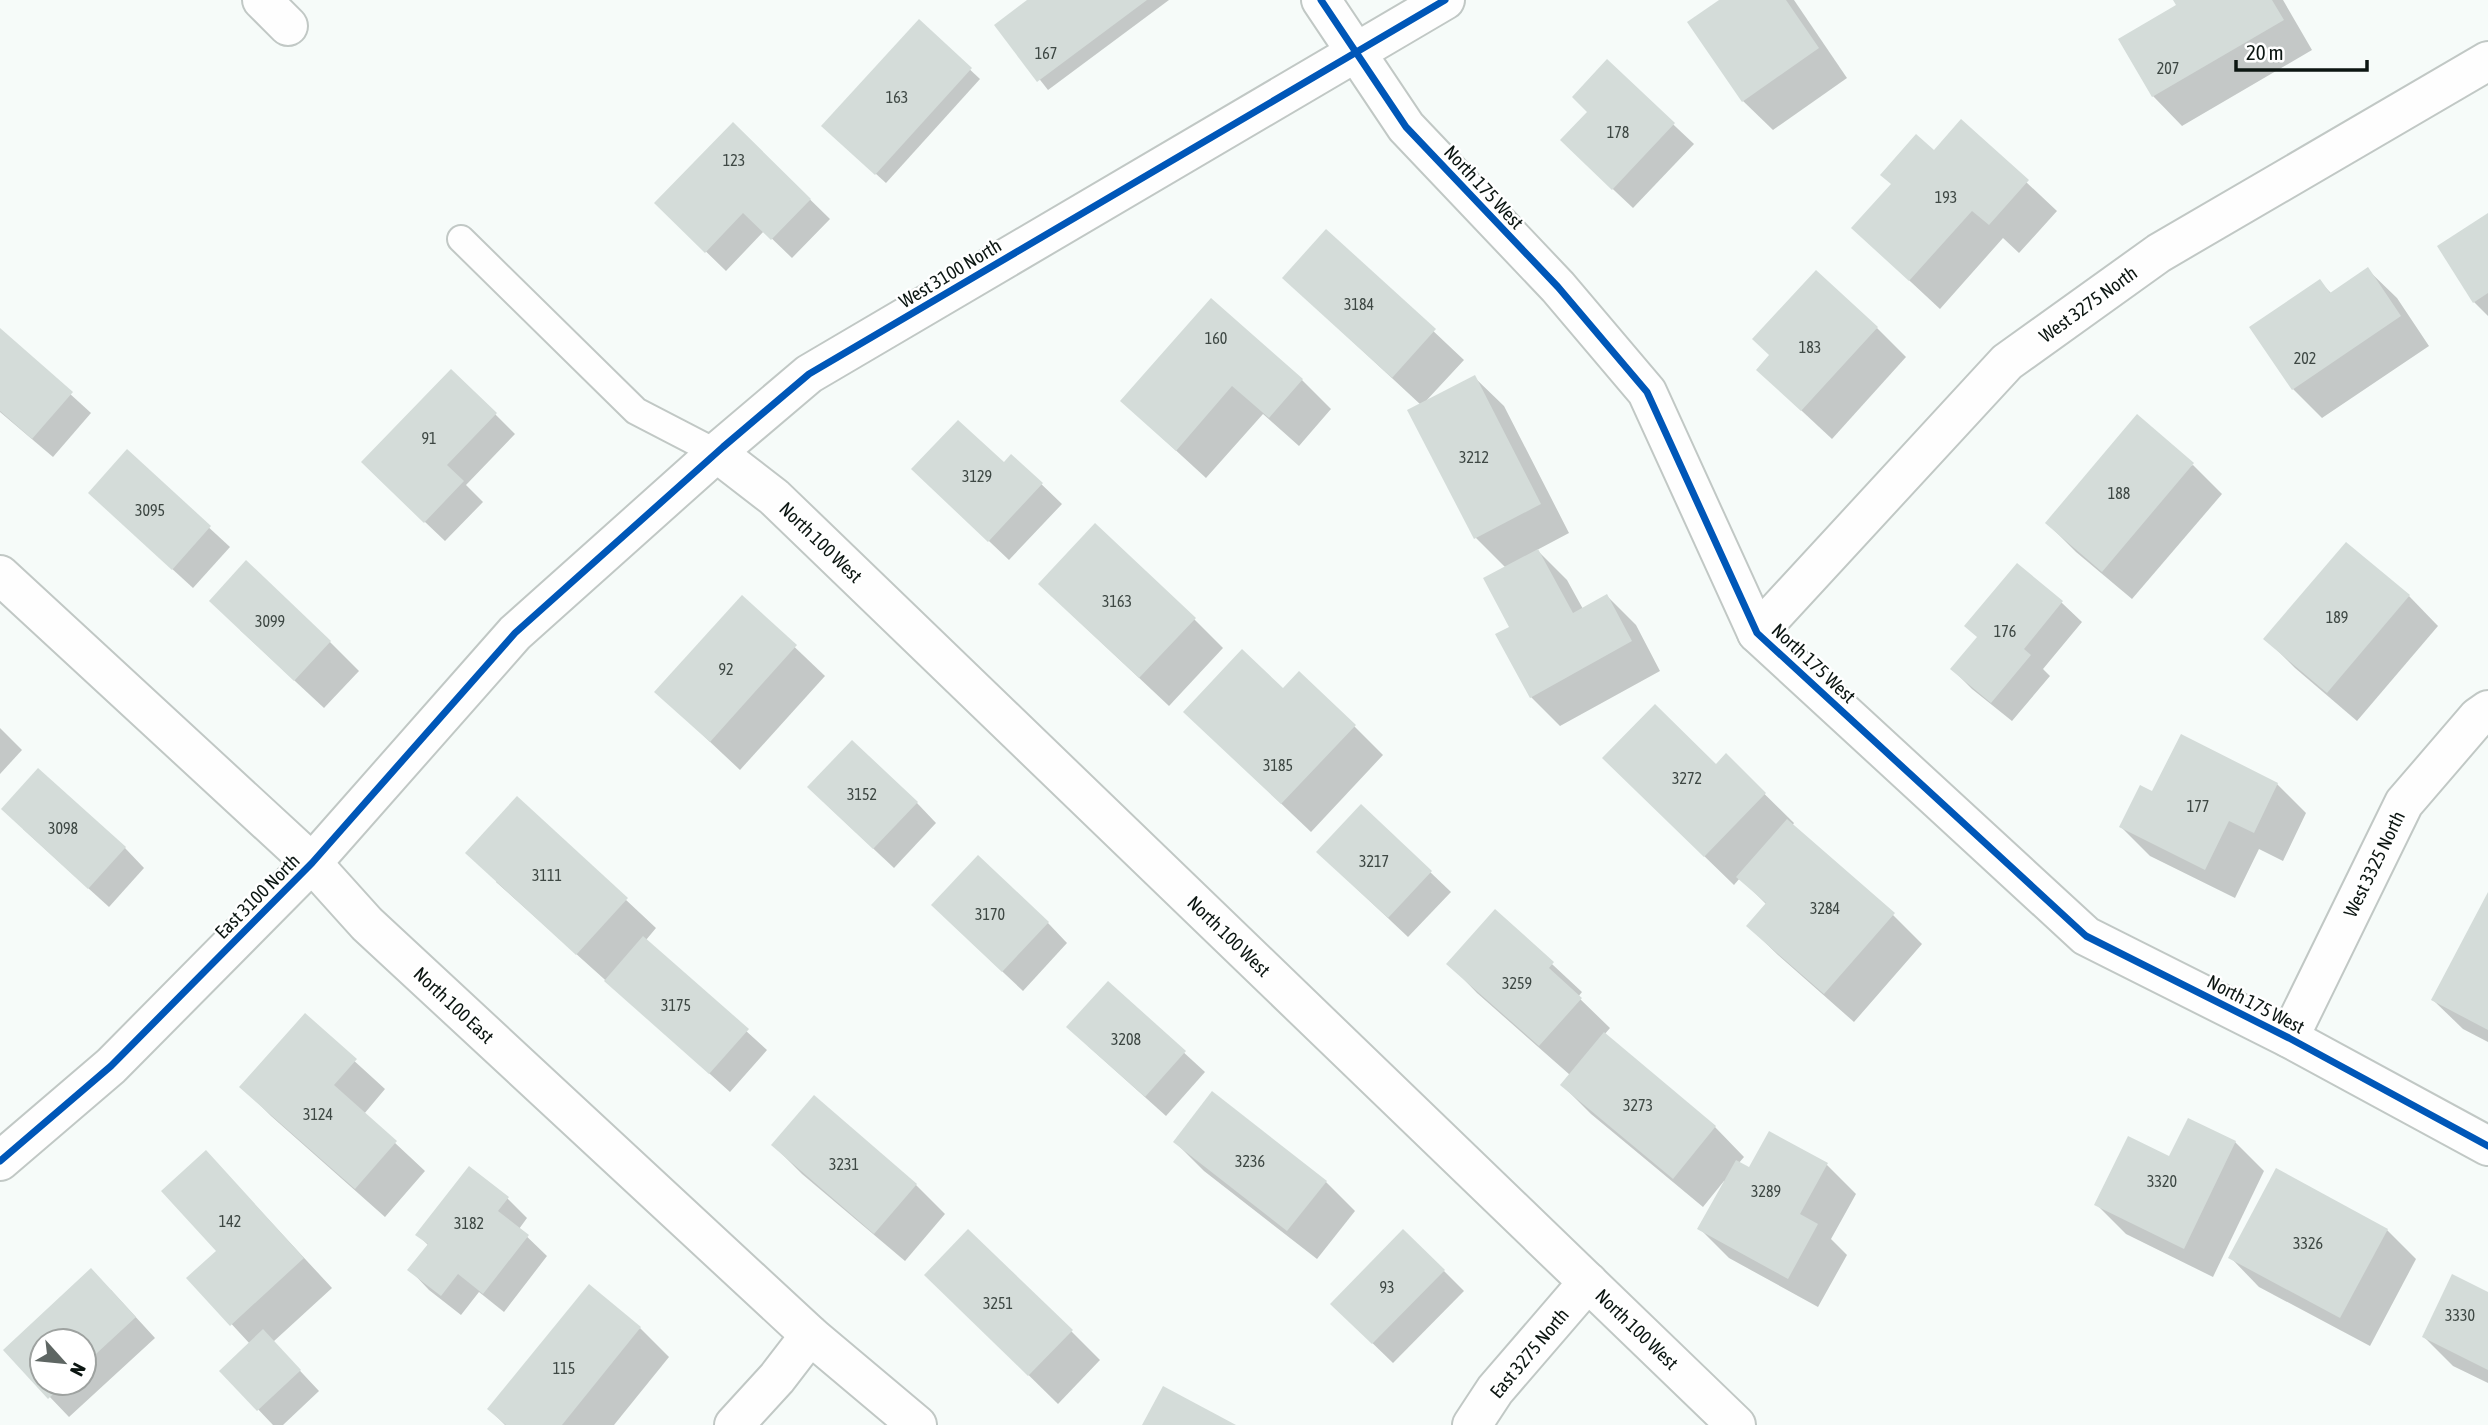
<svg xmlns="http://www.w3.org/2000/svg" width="2488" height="1425" font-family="'Asap Condensed',sans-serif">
<rect width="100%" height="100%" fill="#f6fbf9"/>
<g fill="#0003" fill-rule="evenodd">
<path d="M1030 0H1169L1048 90 997 25Z"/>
<path d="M1722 0H1794L1847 78 1773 130 1743 101Z"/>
<path d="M2175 0H2283L2312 50 2182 126 2153 96 2120 39 2178 6Z"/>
<path d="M919 22 980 79 886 183 833 135Z"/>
<path d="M1607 62 1694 144 1633 208 1582 160 1589 112Z"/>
<path d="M1962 122 2057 211 2019 253 2003 238 1940 309 1853 228 1934 152Z"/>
<path d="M733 124 830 219 792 258 764 231 726 271 656 203Z"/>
<path d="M2488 215V316L2474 302Z"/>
<path d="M1327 231 1464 360 1425 402 1474 377 1504 406 1569 533 1537 550 1567 580 1583 609 1607 596 1636 625 1660 671 1560 726 1531 697 1511 628 1506 568 1476 538 1421 405 1284 278Z"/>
<path d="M2367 269 2397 298 2429 346 2322 418 2293 389 2320 282 2332 294Z"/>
<path d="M1211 300 1302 380 1331 409 1299 446 1263 414 1206 478 1122 401Z"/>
<path d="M1877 328 1906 357 1832 439 1758 370Z"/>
<path d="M0 330 91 413 53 457 0 412Z"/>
<path d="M495 414 515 434 466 485 483 502 445 541 383 482Z"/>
<path d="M127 452 230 547 193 588 110 512Z"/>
<path d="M1012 456 1062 504 1009 560 934 489 1004 465Z"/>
<path d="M2193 465 2222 494 2132 599 2076 552 2047 523Z"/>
<path d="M2017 565 2062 603 2082 622 2043 669 2050 676 2012 721 1972 689 1952 669 1978 638Z"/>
<path d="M2409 596 2438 626 2357 721 2295 668 2266 639Z"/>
<path d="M742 597 825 676 740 770 657 692Z"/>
<path d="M1070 613 1194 619 1223 648 1169 706Z"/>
<path d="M240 630 330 642 359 671 324 708Z"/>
<path d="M1283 690 1354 726 1383 755 1311 832 1185 712Z"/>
<path d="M0 728 22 750 0 774Z"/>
<path d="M1726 756 1794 823 1792 826 1893 915 1922 944 1854 1022 1778 955 1748 926 1767 905 1740 878 1734 885 1633 787 1716 766Z"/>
<path d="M2277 784 2306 813 2283 861 2259 849 2235 898 2150 856 2121 827 2153 793Z"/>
<path d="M517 798 656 928 646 940 767 1050 730 1092 496 882Z"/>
<path d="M917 803 936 823 894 868 829 807Z"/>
<path d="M1361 806 1451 892 1408 937 1338 871Z"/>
<path d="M23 829 125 848 144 868 109 907Z"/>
<path d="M2488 895V1042L2463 1029 2433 1000Z"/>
<path d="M1495 911 1582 992 1578 997 1610 1028 1604 1035 1715 1127 1744 1157 1738 1164 1749 1170 1827 1165 1856 1194 1831 1239 1847 1255 1818 1307 1729 1258 1700 1229 1725 1182 1724 1181 1703 1207 1591 1114 1562 1085 1570 1075 1477 993 1448 963Z"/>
<path d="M1048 923 1067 943 1023 991 953 925Z"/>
<path d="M1108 983 1205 1072 1166 1116 1088 1046Z"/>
<path d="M305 1016 385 1089 364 1114 425 1171 385 1217 271 1116 242 1087Z"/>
<path d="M1175 1142 1326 1182 1355 1211 1317 1259 1204 1171Z"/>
<path d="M2235 1142 2264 1171 2213 1277 2126 1234 2096 1204Z"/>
<path d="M773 1145 916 1185 945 1214 905 1261 802 1174Z"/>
<path d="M206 1152 332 1288 273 1342 319 1391 283 1425H273L222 1371 250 1344 189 1278 218 1251Z"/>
<path d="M507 1198 527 1218 519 1229 547 1256 504 1312 479 1292 461 1315 429 1290 410 1270 429 1246 418 1235Z"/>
<path d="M2387 1230 2416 1259 2370 1346 2259 1287 2230 1257Z"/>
<path d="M1444 1271 1464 1291 1393 1363 1332 1304Z"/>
<path d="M111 1290 155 1338 69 1417 5 1350ZM42 1341H84V1383H42Z"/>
<path d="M2488 1294V1383L2453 1366 2424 1337Z"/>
<path d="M956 1304 1071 1331 1100 1360 1058 1404Z"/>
<path d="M640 1328 669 1357 614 1425H505L489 1409Z"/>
</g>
<g fill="#d4dcd9">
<path d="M1027 0H1147L1037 82 994 25Z"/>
<path d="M1719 0H1786L1819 48 1742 102 1687 22Z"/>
<path d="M2173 0H2272L2284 20 2152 97 2118 39 2176 5Z"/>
<path d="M919 19 972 68 875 175 821 126Z"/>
<path d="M1607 59 1675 123 1612 190 1560 140 1587 112 1572 97Z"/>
<path d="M1961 119 2029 180 1989 225 1972 211 1909 281 1851 228 1891 184 1880 175 1916 134 1934 150Z"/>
<path d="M733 122 811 199 771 240 743 213 705 253 654 203Z"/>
<path d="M2488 213V293L2473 303 2437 246Z"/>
<path d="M1326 229 1436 329 1392 378 1282 278Z"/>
<path d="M2368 267 2401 316 2292 390 2249 327 2320 279 2330 293Z"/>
<path d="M1816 270 1878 327 1801 411 1756 370 1769 355 1752 339Z"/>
<path d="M1211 298 1303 379 1269 418 1232 386 1176 451 1120 401Z"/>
<path d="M0 328 73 392 32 439 0 411Z"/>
<path d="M451 369 497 413 447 465 464 481 424 523 361 462Z"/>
<path d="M1475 375 1541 504 1474 539 1407 410Z"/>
<path d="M2137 414 2194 463 2102 572 2045 523Z"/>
<path d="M958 420 1004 462 1011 454 1043 483 988 542 911 469Z"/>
<path d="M127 449 211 526 172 570 88 493Z"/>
<path d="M1095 523 1196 618 1139 678 1038 584Z"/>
<path d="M2346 542 2410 595 2327 693 2263 639Z"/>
<path d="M1538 549 1573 613 1607 594 1632 641 1530 698 1495 634 1509 627 1483 578Z"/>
<path d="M246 560 331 641 294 681 209 601Z"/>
<path d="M2017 563 2063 601 2024 649 2031 655 1991 703 1950 669 1977 637 1964 626Z"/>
<path d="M742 595 797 645 710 742 654 692Z"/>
<path d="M1242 649 1283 688 1299 671 1356 725 1281 804 1183 712Z"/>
<path d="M1655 704 1716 764 1726 753 1766 793 1704 857 1602 758Z"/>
<path d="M2181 734 2278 783 2254 833 2229 821 2205 870 2119 827 2140 785 2152 791Z"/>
<path d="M852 740 918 802 873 849 807 787Z"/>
<path d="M38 768 126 847 88 889 1 809Z"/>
<path d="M517 796 628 898 576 955 465 853Z"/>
<path d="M1361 804 1432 871 1388 918 1316 852Z"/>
<path d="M1787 819 1895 913 1824 994 1746 926 1766 903 1736 877Z"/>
<path d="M978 855 1049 922 1002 972 931 905Z"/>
<path d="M2488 892V1030L2431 1000Z"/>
<path d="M1495 909 1554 962 1549 968 1582 998 1539 1046 1446 964Z"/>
<path d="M643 936 749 1029 709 1074 604 981Z"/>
<path d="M1108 981 1186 1051 1145 1097 1066 1027Z"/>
<path d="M305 1013 357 1059 334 1085 397 1141 355 1189 239 1087Z"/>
<path d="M1604 1032 1716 1126 1673 1179 1560 1085Z"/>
<path d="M1212 1091 1327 1181 1287 1231 1173 1142Z"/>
<path d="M814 1095 917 1184 874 1234 771 1145Z"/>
<path d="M2188 1118 2236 1141 2184 1249 2094 1205 2128 1136 2169 1156Z"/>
<path d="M1769 1131 1828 1163 1800 1214 1818 1224 1788 1279 1697 1229 1736 1160 1749 1167Z"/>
<path d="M206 1150 304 1258 230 1326 186 1278 216 1251 161 1191Z"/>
<path d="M469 1166 509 1197 498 1211 529 1235 483 1294 458 1274 441 1296 407 1270 428 1244 415 1235Z"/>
<path d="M2276 1168 2388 1229 2340 1318 2228 1258Z"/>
<path d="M968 1229 1073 1330 1028 1376 924 1275Z"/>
<path d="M1403 1229 1445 1270 1372 1344 1330 1304Z"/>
<path d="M91 1268 136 1317 84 1365V1341H42V1383H65L48 1399 3 1350Z"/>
<path d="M2452 1274 2488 1292V1370L2422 1337Z"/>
<path d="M589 1284 641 1327 562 1425H506L487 1409Z"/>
<path d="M263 1329 301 1370 257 1411 219 1371Z"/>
<path d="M1163 1386 1236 1425H1142Z"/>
</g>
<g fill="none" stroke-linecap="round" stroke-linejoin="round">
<defs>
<path id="service" d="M461 239 636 411 717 453"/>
<g id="minor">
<path d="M262 0 288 26"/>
<path d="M1321 0 1406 127 1558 287 1647 392 1757 633 2086 936 2289 1038 2488 1146"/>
<path d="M717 453 774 497 1736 1425"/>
<path d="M0 575 312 863 367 924 810 1335 917 1425"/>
<path d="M1757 633 2007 362 2159 253 2488 61"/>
<path d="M2289 1038 2404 803 2478 717 2488 710"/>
<path d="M734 1425 777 1378 810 1335"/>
<path d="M1472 1425 1495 1390 1588 1282"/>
</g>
<path id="tertiary" d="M0 1161 111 1066 312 863 515 633 723 447 809 374 1445 0"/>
</defs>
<use href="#service" stroke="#c1c8c5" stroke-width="30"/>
<use href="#minor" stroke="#c1c8c5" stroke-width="42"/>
<use href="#tertiary" stroke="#c1c8c5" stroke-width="42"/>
<use href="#service" stroke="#fefefe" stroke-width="26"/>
<use href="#minor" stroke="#fefefe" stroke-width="38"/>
<use href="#tertiary" stroke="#fefefe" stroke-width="38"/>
<defs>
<g id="cycleway">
<path d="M1321 0 1406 127 1558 287 1647 392 1757 633 2086 936 2289 1038 2488 1146"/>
<path d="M0 1161 111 1066 312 863 515 633 723 447 809 374 1445 0"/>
</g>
</defs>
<use href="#cycleway" stroke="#fff" stroke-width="11"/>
<use href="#cycleway" stroke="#0057b8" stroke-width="7"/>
</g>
<g text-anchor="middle" stroke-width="5" stroke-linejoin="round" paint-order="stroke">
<g font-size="16" fill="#3e4844">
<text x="1046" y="59">167</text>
<text x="2168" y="74">207</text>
<text x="897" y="103">163</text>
<text x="1618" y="138">178</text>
<text x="734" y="166">123</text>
<text x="1946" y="203">193</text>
<text x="1359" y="310">3184</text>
<text x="1216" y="344">160</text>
<text x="1810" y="353">183</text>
<text x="2305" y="364">202</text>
<text x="429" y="444">91</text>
<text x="1474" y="463">3212</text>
<text x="977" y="482">3129</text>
<text x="2119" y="499">188</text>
<text x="150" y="516">3095</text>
<text x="1117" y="607">3163</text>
<text x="2337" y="623">189</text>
<text x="270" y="627">3099</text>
<text x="2005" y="637">176</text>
<text x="726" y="675">92</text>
<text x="1278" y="771">3185</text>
<text x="1687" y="784">3272</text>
<text x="862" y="800">3152</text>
<text x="2198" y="812">177</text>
<text x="63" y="834">3098</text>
<text x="1374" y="867">3217</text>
<text x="547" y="881">3111</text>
<text x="1825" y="914">3284</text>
<text x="990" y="920">3170</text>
<text x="1517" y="989">3259</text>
<text x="676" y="1011">3175</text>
<text x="1126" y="1045">3208</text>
<text x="1638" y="1111">3273</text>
<text x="318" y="1120">3124</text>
<text x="1250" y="1167">3236</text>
<text x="844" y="1170">3231</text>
<text x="2162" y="1187">3320</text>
<text x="1766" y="1197">3289</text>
<text x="230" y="1227">142</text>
<text x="469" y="1229">3182</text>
<text x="2308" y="1249">3326</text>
<text x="1387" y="1293">93</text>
<text x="998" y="1309">3251</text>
<text x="2460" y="1321">3330</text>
<text x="564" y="1374">115</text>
</g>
<g font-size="19" fill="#0c1612" stroke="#fff">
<text transform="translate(1484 187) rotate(47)" y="7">North 175 West</text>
<text transform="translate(950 273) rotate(-31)" y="7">West 3100 North</text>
<text transform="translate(2088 304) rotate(-36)" y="7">West 3275 North</text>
<text transform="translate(821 542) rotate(44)" y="7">North 100 West</text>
<text transform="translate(1814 663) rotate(43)" y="7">North 175 West</text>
<text transform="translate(2374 864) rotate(-64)" y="7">West 3325 North</text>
<text transform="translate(257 896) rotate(-45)" y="7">East 3100 North</text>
<text transform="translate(1229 936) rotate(44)" y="7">North 100 West</text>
<text transform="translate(2256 1004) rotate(27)" y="7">North 175 West</text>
<text transform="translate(454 1005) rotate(43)" y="7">North 100 East</text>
<text transform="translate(1637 1329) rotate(44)" y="7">North 100 West</text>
<text transform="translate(1529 1353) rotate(-50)" y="7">East 3275 North</text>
</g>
</g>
<g transform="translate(63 1362) rotate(117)"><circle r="33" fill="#ffffff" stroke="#9ea2a0" stroke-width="2"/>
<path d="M0-5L12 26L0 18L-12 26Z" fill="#5e6663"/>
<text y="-10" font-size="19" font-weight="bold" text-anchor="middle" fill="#0c1612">N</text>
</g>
<path d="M2236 60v10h131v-10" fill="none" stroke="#0c1612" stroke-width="3.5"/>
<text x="2246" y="60" font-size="21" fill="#0c1612" stroke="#ffffff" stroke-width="5" paint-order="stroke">20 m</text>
</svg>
